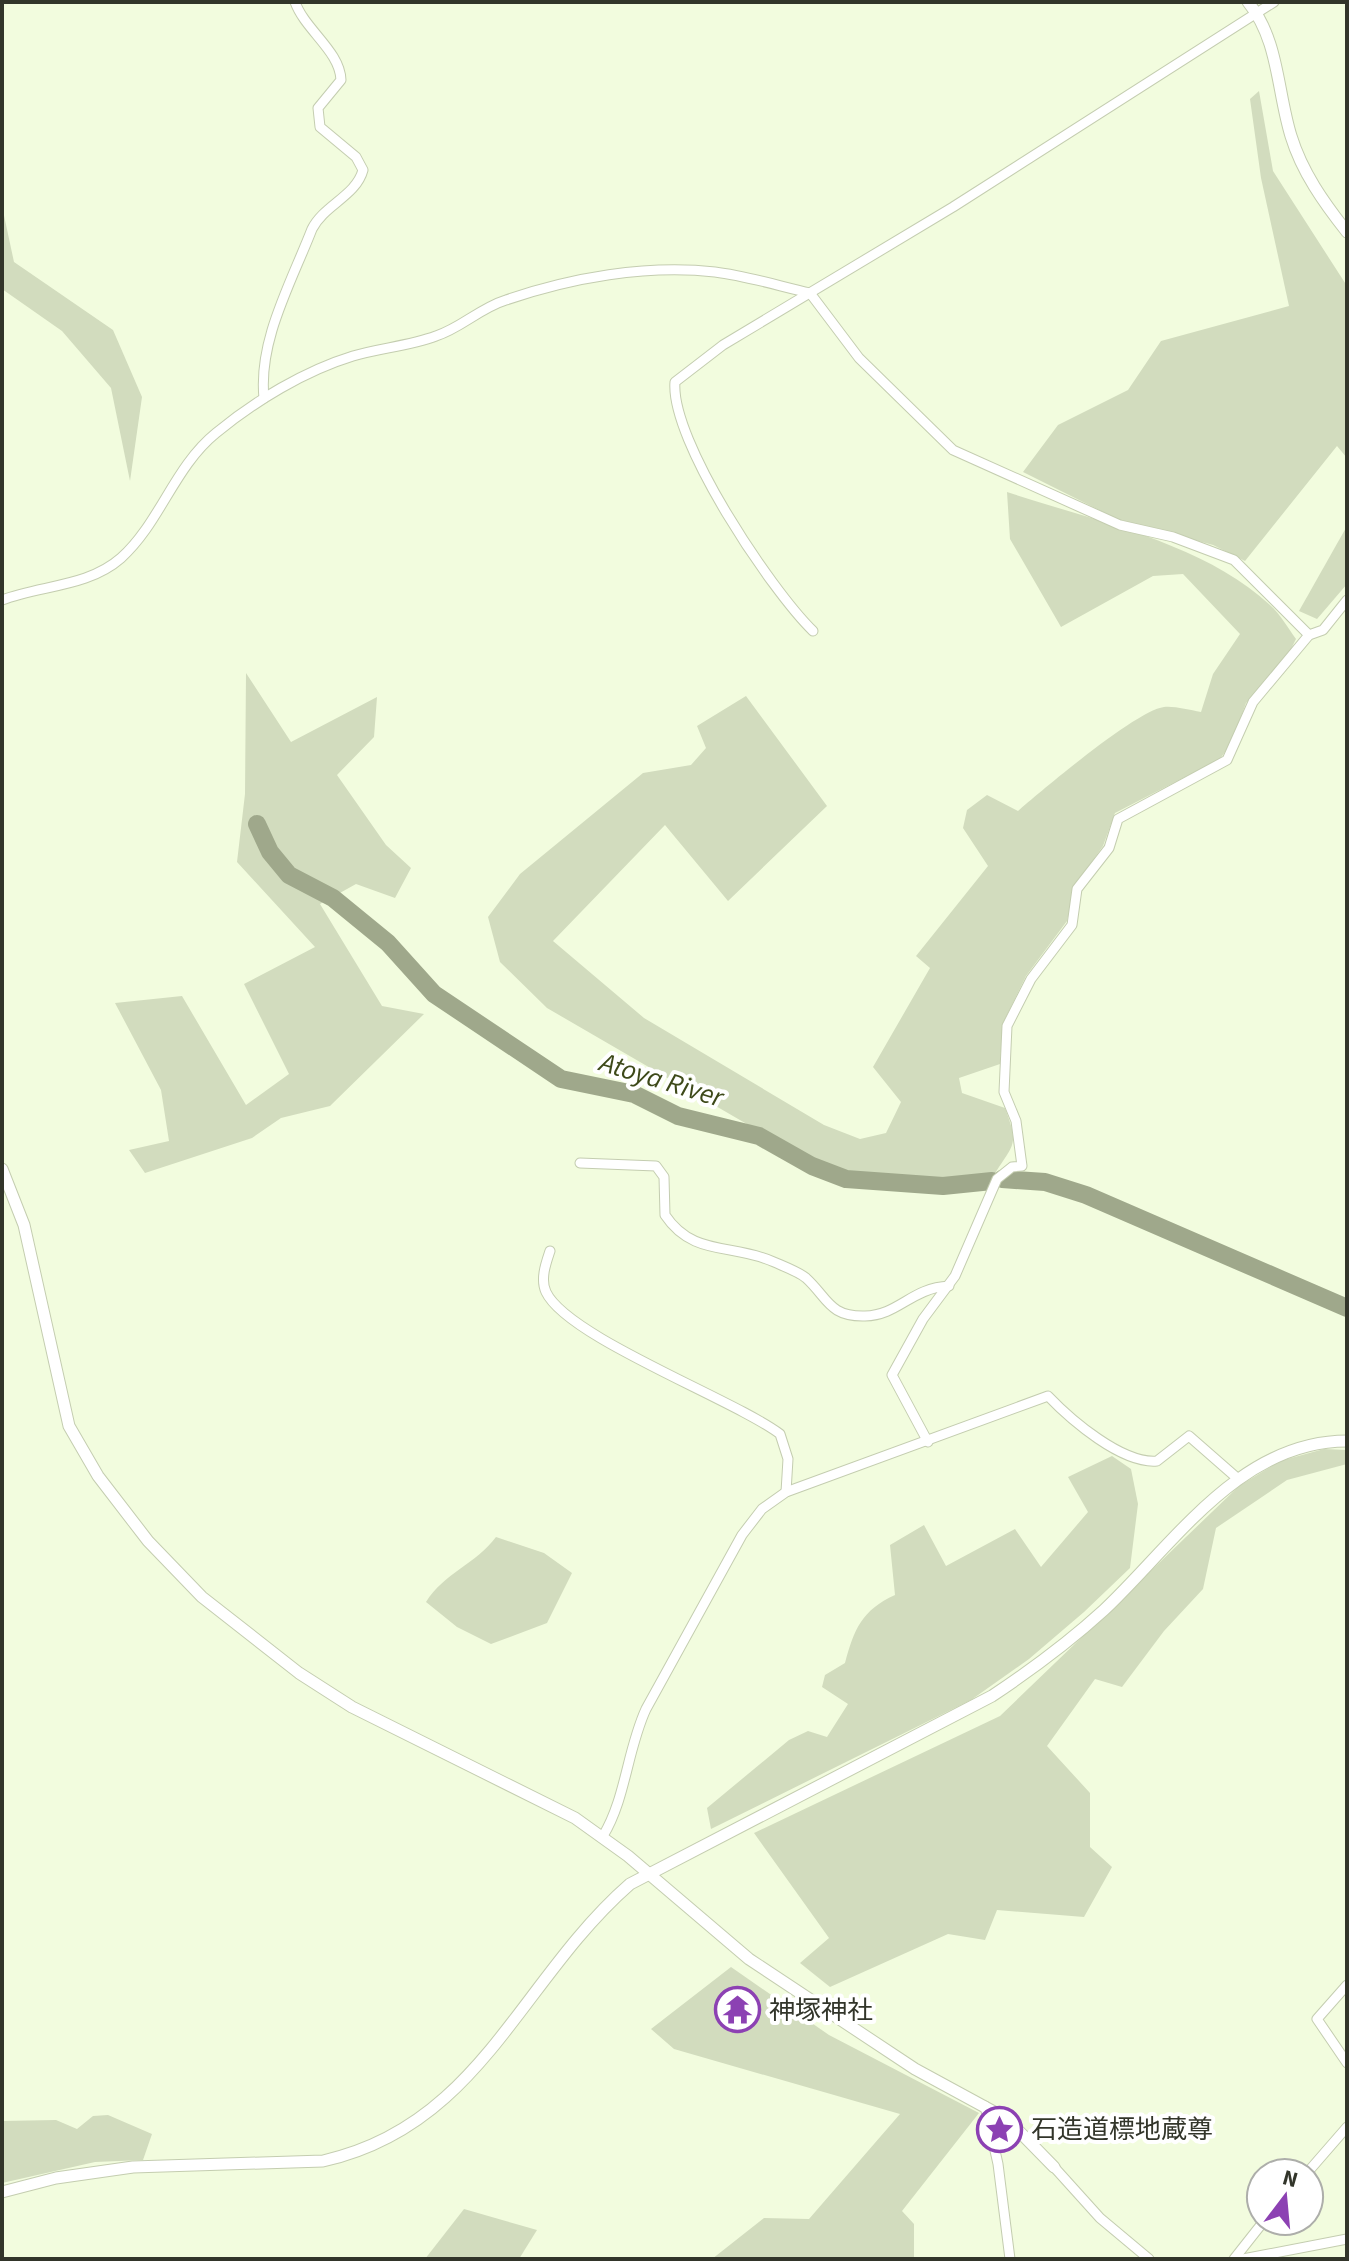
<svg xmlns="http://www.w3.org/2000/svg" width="1349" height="2261" font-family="'Source Sans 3','Noto Sans JP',sans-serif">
<rect width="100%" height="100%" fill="#f2fcde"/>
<g fill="#d2dcbe">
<path d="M1259 91 1273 171 1347 286V458L1337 446 1245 561 1213 545 1117 519 1023 472 1058 425 1128 390 1161 341 1289 306 1261 178 1250 99Z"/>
<path d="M2 206 14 262 113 330 142 397 130 481 111 388 62 331 2 289Z"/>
<path d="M1007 492C1091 520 1204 543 1270 605 1280 614 1288 628 1296 639L1285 661 1246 703 1232 742 1220 759 1115 813 1103 846 1074 887 1067 921 1026 976 1003 1023 1000 1064 959 1078 962 1093 1005 1108C1020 1148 1013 1143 993 1177 960 1183 933 1180 900 1178 874 1177 852 1177 826 1170L547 1008 500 962 488 917 520 874 643 773 691 765 706 748 697 726 746 696 827 806 728 901 665 825 553 941 644 1018 824 1125 860 1139 886 1133 901 1102 873 1067 930 968 916 956 988 866 963 828 967 810 987 795 1018 811C1042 790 1137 710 1164 707 1175 706 1189 710 1201 712L1213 674 1240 634 1183 574 1153 576 1061 627 1010 539Z"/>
<path d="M1347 526V584L1317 619 1299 611Z"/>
<path d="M246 673 291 742 377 697 374 737 337 775 386 845 411 868 395 898 356 884 320 904 382 1006 424 1014 330 1106 281 1118 252 1138 145 1173 129 1150 169 1141 161 1090 115 1003 182 996 246 1105 289 1074 244 984 315 947 237 862 245 794Z"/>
<path d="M1324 1449 1347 1450V1464L1287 1480 1216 1528 1203 1589 1164 1631 1122 1687 1095 1679 1047 1746 1090 1793V1847L1112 1867 1084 1917 997 1910 985 1940 948 1934 830 1987 800 1963 829 1938 754 1833 1000 1716 1239 1486 1280 1461Z"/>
<path d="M1112 1456 1131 1469 1138 1504 1130 1568 1084 1612 1029 1659 971 1700 711 1829 707 1808 789 1740 808 1731 827 1737 848 1704 822 1687 825 1675 845 1663C854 1629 862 1610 895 1595L890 1545 924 1525 946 1566 1015 1529 1041 1567 1088 1512 1068 1477Z"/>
<path d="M496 1537 544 1553 572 1573 547 1623 491 1644 457 1627 426 1602C444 1573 476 1564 496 1537Z"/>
<path d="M731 1967 829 2035 979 2113 902 2211 914 2224V2259H712L764 2218 809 2219 900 2114 674 2049 651 2029Z"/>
<path d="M108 2115 152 2134 143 2160 95 2162 2 2183V2121L56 2120 77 2129 93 2116Z"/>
<path d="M464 2209 537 2230 519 2259H425Z"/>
</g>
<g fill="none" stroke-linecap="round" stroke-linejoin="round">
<g stroke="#9fa88b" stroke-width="18">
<path d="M257 824 270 852 289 875 333 898 388 943 434 994 561 1079 634 1094 678 1116 759 1136 812 1166 846 1179 943 1186 992 1181"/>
<path d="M1002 1179 1045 1182 1086 1195 1347 1308"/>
</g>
<defs>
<g id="minor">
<path d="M264 398C258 341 291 283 312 229 324 205 356 196 363 170L356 157 320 127 318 108 341 80C340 51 305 30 295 2"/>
<path d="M2 600C41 585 88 587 121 558 160 523 174 467 216 433 255 401 304 371 353 356 380 348 409 346 436 336 461 328 480 308 506 300 570 278 647 264 715 272 747 276 779 286 810 293L859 358 953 450 1120 525 1173 537 1234 560 1309 635"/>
<path d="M813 631C771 590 670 440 675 382L723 345 953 207 1274 2"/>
<path d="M580 1163 656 1166 664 1177 665 1215C693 1257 732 1243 774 1262 783 1266 799 1272 806 1278 828 1298 829 1317 865 1316 899 1315 911 1288 949 1286"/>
<path d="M550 1251C546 1263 540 1279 546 1292 567 1337 733 1399 780 1434L788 1459 786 1492"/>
<path d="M928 1442 892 1375 923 1319 955 1276 997 1179 1012 1167 1022 1166 1016 1121 1004 1092 1007 1026 1031 979 1072 925 1077 889 1109 848 1118 819 1227 760 1253 702 1309 635 1323 630 1347 600"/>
<path d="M603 1836C626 1798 627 1750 646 1709L742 1535 762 1509 786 1492 1048 1396C1071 1420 1122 1464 1157 1461L1189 1436 1237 1478"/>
<path d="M1347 1985 1317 2019 1347 2063"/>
<path d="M985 2106 998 2164 1010 2259"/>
<path d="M1054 2167 1100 2218 1149 2259"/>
<path d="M1307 2173 1347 2127"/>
<path d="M1234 2259 1264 2221"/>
<path d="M1243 2259 1347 2239"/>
</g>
<g id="tertiary">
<path d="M1248 2C1279 40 1277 91 1291 136 1302 172 1324 203 1347 232"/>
<path d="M2 1169 24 1225 69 1426 98 1476 148 1541 202 1597 299 1673 352 1707 575 1818 628 1856 749 1959 915 2069 1007 2119 1054 2167"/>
<path d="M2 2192 56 2178 133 2167 323 2161C480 2126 519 1981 630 1884L992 1696C1031 1670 1069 1642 1104 1610 1174 1544 1240 1441 1347 1441"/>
</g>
</defs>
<use href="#minor" stroke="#c4cdb0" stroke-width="11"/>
<use href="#tertiary" stroke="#c4cdb0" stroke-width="13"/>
<use href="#minor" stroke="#fff" stroke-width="9"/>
<use href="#tertiary" stroke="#fff" stroke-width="11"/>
</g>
<defs>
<symbol id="temple-ring" viewBox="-11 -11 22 22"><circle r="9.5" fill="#fff" stroke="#8c41b3" stroke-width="1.5"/><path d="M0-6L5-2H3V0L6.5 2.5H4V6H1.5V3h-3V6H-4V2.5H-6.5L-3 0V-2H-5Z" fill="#8c41b3"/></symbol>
<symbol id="sight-ring" viewBox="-11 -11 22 22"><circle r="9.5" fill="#fff" stroke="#8c41b3" stroke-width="1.5"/><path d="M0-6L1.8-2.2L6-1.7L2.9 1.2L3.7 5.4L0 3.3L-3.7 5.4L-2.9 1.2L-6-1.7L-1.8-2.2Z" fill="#8c41b3"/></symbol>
</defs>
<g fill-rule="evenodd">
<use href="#temple-ring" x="712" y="1984" width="51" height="51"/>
<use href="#sight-ring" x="974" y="2104" width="51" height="51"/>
</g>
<g text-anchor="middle" stroke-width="8" stroke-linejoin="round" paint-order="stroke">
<g font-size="26" fill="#32352a" stroke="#fff" text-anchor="start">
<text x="769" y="2019">神塚神社</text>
<text x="1031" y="2138">石造道標地蔵尊</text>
</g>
<g font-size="28" font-style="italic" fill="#3d4919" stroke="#fff">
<text transform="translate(662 1079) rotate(17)" y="10">Atoya River</text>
</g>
</g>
<rect width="1349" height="2261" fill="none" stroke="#32352a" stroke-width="8"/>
<g transform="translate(1285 2197) rotate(16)"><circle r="38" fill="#ffffff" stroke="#adaeaa" stroke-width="2"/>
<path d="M0-6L14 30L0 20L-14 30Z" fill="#8c41b3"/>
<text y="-12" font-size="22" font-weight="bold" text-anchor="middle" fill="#32352a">N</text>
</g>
</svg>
